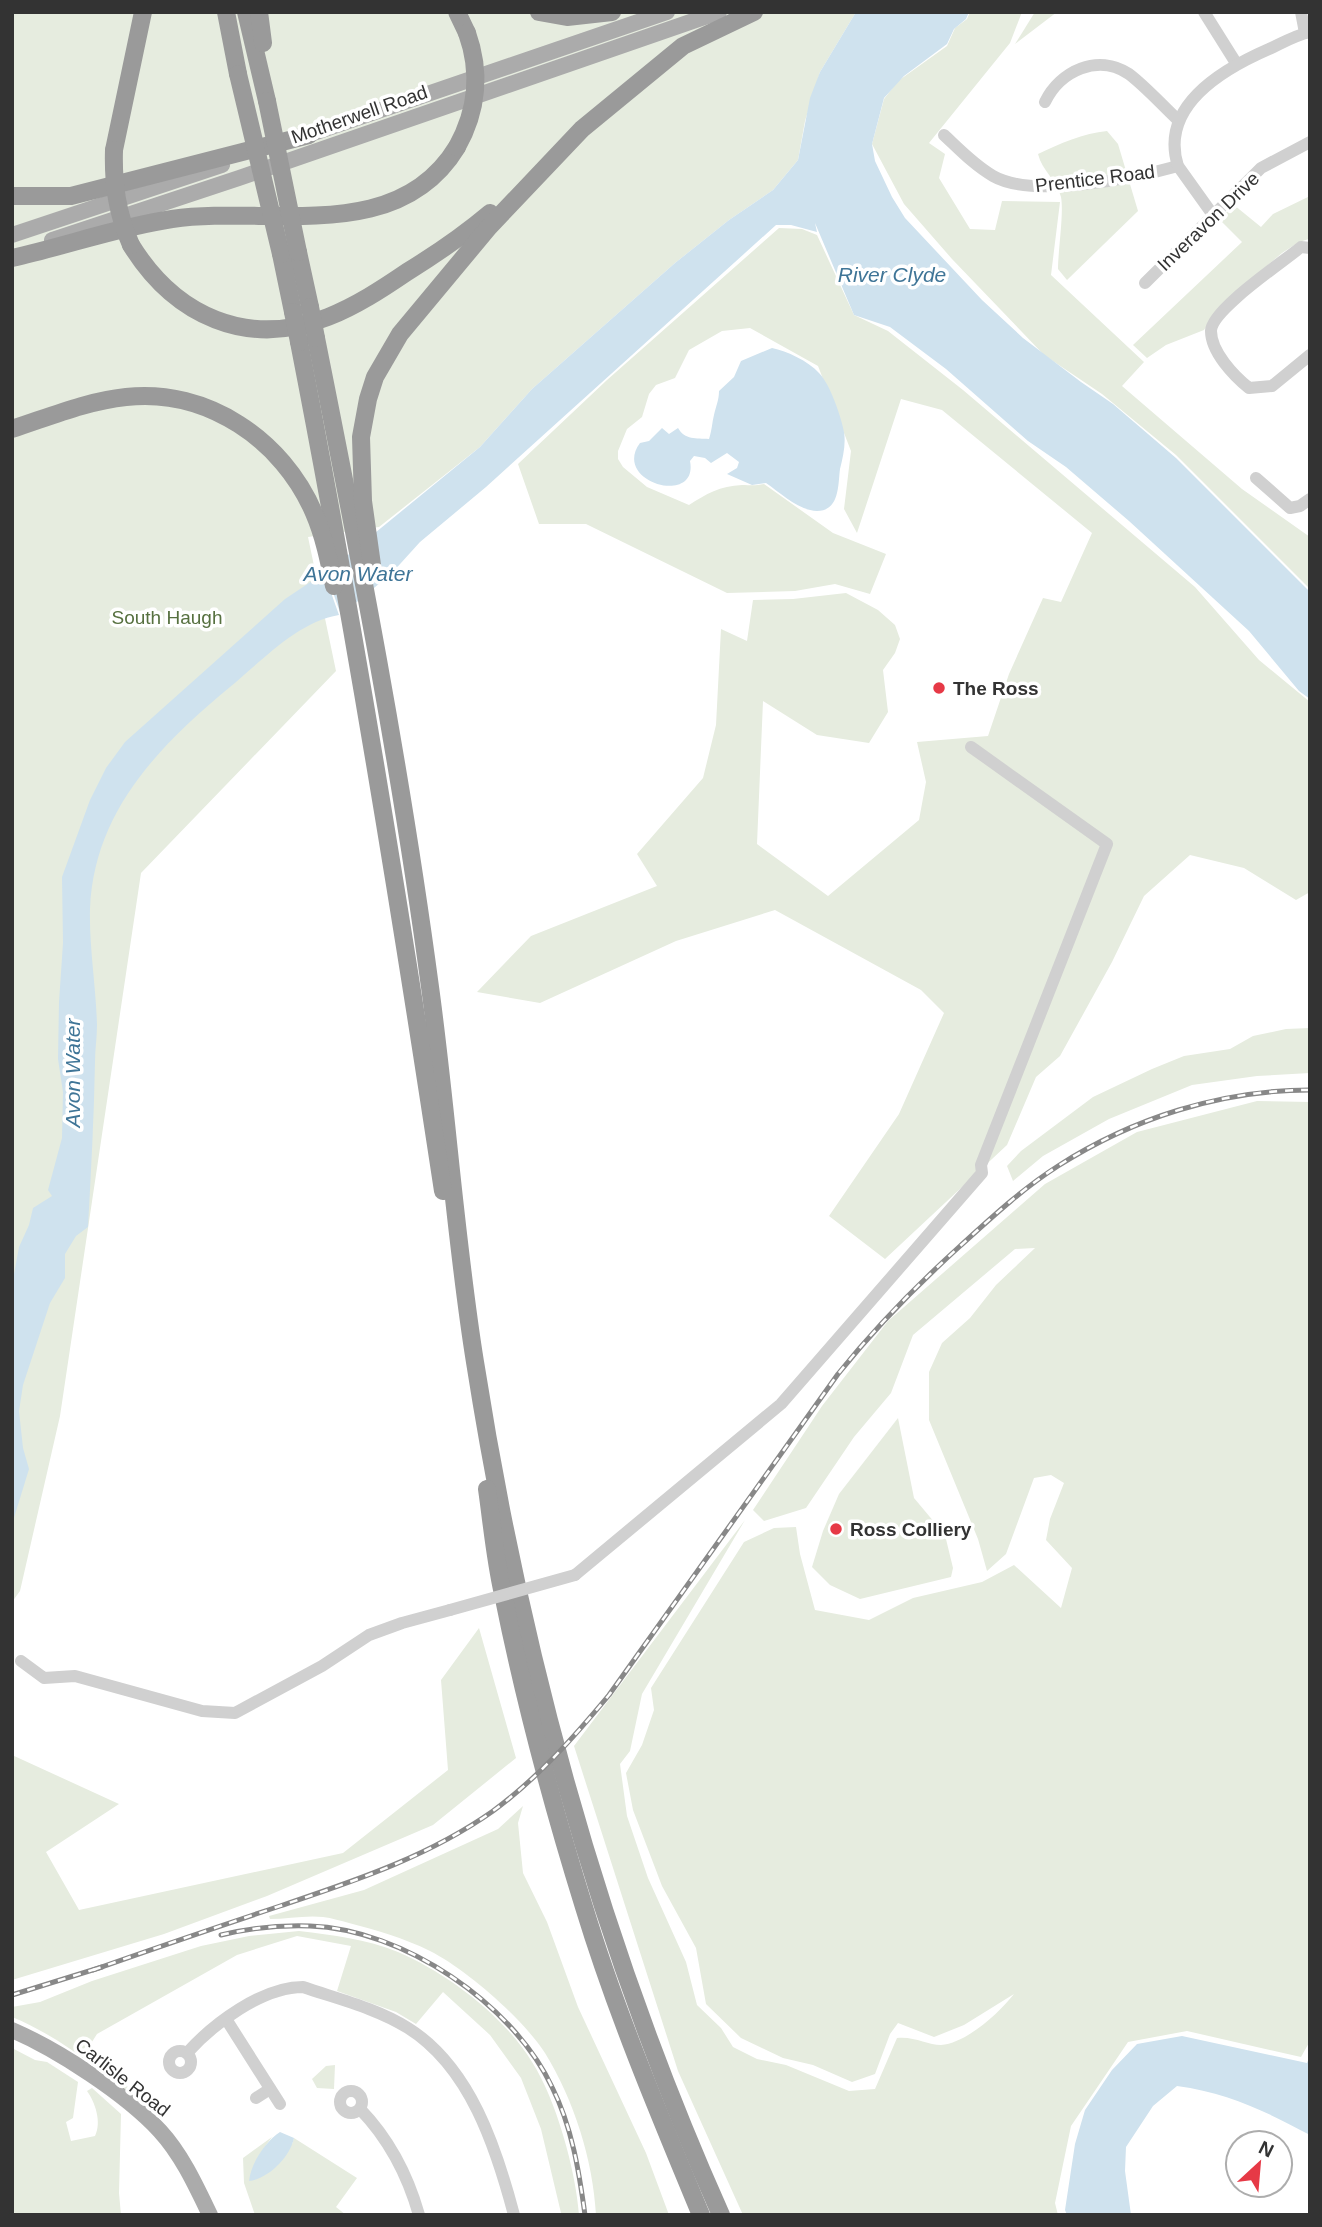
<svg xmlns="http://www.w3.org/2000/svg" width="1322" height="2227" font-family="Helvetica,sans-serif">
  <rect width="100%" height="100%" fill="#fff"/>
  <g fill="#e6ecdf">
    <path d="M12 12H856L820 72 805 121 798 160 773 190 729 220 675 263 532 389 480 447 379 527 308 537 336 671 141 873 60 1416 20 1591 12 1602Z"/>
    <path d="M970 12H1022L1010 43 929 143 945 154 939 178 970 229 995 230 1002 201 1060 202 1051 275 1144 362 1122 386 1242 489 1310 537V589L1176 455 1102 394 1044 355 952 259 904 204 872 144 884 99 898 81 947 46 955 28 967 19Z"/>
    <path d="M1035 12H1057L1015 44Z"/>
    <path d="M1107 131 1118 144 1138 211 1067 280 1058 269C1058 251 1064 213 1061 197 1057 180 1042 171 1038 154 1059 144 1084 133 1107 131Z"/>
    <path d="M1310 196 1309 239 1299 242 1282 253 1223 303 1204 330 1166 345 1147 358 1133 345 1242 242 1219 219 1234 205 1261 227 1273 214Z"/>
    <path d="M779 228 802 229 817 235 854 315 888 331 963 390 1195 587 1259 660 1310 702V892L1296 900 1244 868 1190 855 1144 896 1112 962 1060 1056 1036 1077 1007 1145 885 1259 829 1216 899 1114 944 1013 921 990 775 910 676 941 540 1003 477 992 531 936 657 886 637 854 703 778 716 725 721 629 747 641 753 600 793 599 846 593 878 610 895 625 900 639 895 653 883 670 888 712 869 743 817 735 763 701 757 844 828 896 919 820 926 782 917 742 988 736 1009 674 1043 598 1061 602 1092 533 942 410 901 399 857 533 844 509 851 451 818 366 750 328 722 331 689 350 675 378 656 385 649 394 642 417 627 429 618 451V459L623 467 647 487 689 505C706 494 720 486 742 485 750 485 755 486 764 484L833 533 886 554 870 594 835 584 795 591 727 593 586 524H539L518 464 607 380Z"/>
    <path d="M1310 1028V1073L1257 1076 1192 1085 1109 1119 1043 1156 1013 1181 1007 1166 1021 1151 1093 1097 1152 1069 1184 1056 1230 1049 1253 1036 1286 1029Z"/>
    <path d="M1257 1101 1310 1102V2041L1301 2057 1187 2031 1128 2042 1071 2126 1055 2203 1058 2215H743L678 2071 574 1746 745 1520 642 1694 630 1751 620 1764 627 1816 648 1878 686 1962 697 2005 721 2028 733 2047 757 2059 786 2065 849 2091 875 2089 897 2038C914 2036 928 2045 941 2045 967 2043 1000 2012 1014 1994L964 2025 934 2037 898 2023 890 2034 875 2074 852 2082 813 2065 783 2058 741 2038 706 2004 696 1948 662 1886 633 1810 626 1773 642 1745 654 1710 651 1688 744 1542 774 1528 796 1527 800 1554 815 1610 869 1620 913 1598 982 1582 1014 1565 1061 1608 1072 1568 1046 1540 1050 1519 1064 1483 1051 1475 1034 1478 1006 1554 987 1571 978 1539 929 1420V1372L942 1343 970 1318 996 1285 1035 1248 1015 1249 913 1335 891 1393 854 1437 806 1508 764 1521 753 1510 822 1406 888 1321 1045 1184 1137 1132Z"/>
    <path d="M898 1418 914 1498 945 1535 953 1568 951 1577 860 1599 830 1585 812 1567 823 1531 839 1494Z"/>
    <path d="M479 1628 516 1758 433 1825 267 1896 164 1934 12 1980V1755L119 1804 46 1852 79 1910 343 1853 448 1770 441 1680Z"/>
    <path d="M523 1806 518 1823 523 1873 547 1922 578 2007 646 2153 669 2215H596C593 2160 574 2100 545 2053 523 2019 466 1969 430 1951 404 1938 376 1930 349 1923 341 1921 332 1918 323 1917 306 1915 287 1919 270 1919L269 1916 364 1890 498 1829Z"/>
    <path d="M299 1931C333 1935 366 1939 398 1952 447 1973 504 2016 532 2062 556 2099 576 2171 579 2215H554L561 2213 541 2129 521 2078 490 2035 443 1992 416 2024 396 2012 337 1991 351 1946 297 1936 237 1955 97 2034 90 2045 146 2107C103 2073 63 2038 12 2017V2007L40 2002 92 1981 201 1946 249 1936Z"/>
    <path d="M12 2048 35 2060 47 2062 78 2082 73 2118 66 2122 71 2141 95 2136C102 2122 95 2102 87 2091L92 2088 121 2114 119 2193 121 2215H12Z"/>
    <path d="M335 2065 334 2089 317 2088 312 2079 326 2066Z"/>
    <path d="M272 2137 264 2148 292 2144 294 2138 357 2178 336 2207 346 2215H255L244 2183 243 2158Z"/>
  </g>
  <g fill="#cfe2ee">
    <path d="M856 12H969L966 19 954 29 947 44 904 76 884 98 872 144 875 161 892 197 905 218 982 300 1023 338 1081 382 1113 404 1176 458 1310 592V699L1299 691 1249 631 1129 521 1066 467 1028 441 946 369 890 327 854 315 815 223 817 232 791 225H776L486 487 420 542 391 574 341 615 326 573 480 447 532 389 675 263 729 220 773 190 798 160 810 98 820 72Z"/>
    <path d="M772 348C787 351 808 361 819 373 830 384 841 416 844 432 846 444 843 457 840 469 838 484 840 511 817 511 797 510 781 493 766 483L752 485 727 474 737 468 739 462 727 453 711 463 705 458 694 456 690 461C699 507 611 482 640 443L649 441 662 428 669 434 678 428C685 440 696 438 709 439 712 430 712 423 714 415 716 406 719 400 719 391L734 377 741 361Z"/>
    <path d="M324 573 339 615C297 622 262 661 230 687 159 746 94 811 90 909 89 947 96 986 97 1025 97 1037 95 1050 95 1062 94 1117 91 1172 88 1227L76 1236 65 1254V1278L50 1303 23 1385 19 1411 23 1448 29 1469 13 1521 12 1533V1285L19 1247 29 1225 33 1208 52 1196 48 1190 62 1138 63 1092 58 1059 59 1002 63 943 62 877 90 800 106 768 125 742 285 599Z"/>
    <path d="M1182 2036 1307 2063 1310 2056V2135C1265 2111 1228 2093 1177 2086L1153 2106 1126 2147 1125 2171 1131 2215H1067L1065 2210 1075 2144 1085 2110 1112 2070 1137 2044Z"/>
    <path d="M280 2132 294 2138C290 2157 268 2179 249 2181 251 2163 265 2142 280 2132Z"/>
  </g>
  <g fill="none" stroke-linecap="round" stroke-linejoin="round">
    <g stroke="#d0d0d0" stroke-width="12">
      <path d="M1204 12 1236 63"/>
      <path d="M1301 12 1305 33"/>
      <path d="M1045 102C1060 71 1098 53 1129 74 1146 87 1162 105 1178 120"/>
      <path d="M944 135C959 149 974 165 993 176 1033 199 1135 178 1178 166"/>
      <path d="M1213 215 1178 166C1159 106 1223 69 1269 49 1282 43 1296 35 1310 32"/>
      <path d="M1310 248 1301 247C1283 262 1211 310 1211 331 1211 352 1234 376 1249 388L1272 386 1310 355"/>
      <path d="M1145 283 1261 168 1310 142"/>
      <path d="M1256 478 1290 508 1300 506 1310 499"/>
      <path d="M575 1575 781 1404 982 1173 981 1165 1107 844 971 747"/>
      <path d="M21 1661 44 1678 75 1676 202 1711 235 1713 322 1666 369 1635 402 1623 450 1610"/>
      <path d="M226 2019 280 2104"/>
      <circle cx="180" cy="2062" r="11"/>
      <path d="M187 2053C213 2024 262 1987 303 1987 338 1999 376 2008 408 2028 470 2067 496 2147 514 2215"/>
      <circle cx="351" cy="2102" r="11"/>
      <path d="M256 2098 270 2089"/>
      <path d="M360 2109C388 2138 408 2176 419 2215"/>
    </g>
    <g stroke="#ababab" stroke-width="16">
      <path d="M296 139 667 12"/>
      <path d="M12 235 222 165"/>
      <path d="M52 240 239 178 719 12"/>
      <path d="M12 2030C58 2050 126 2094 160 2131 182 2155 196 2186 210 2215"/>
    </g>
    <g stroke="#9a9a9a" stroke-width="18">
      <path d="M226 12 238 74"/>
      <path d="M246 12 267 101"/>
      <path d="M259 12 263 43"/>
      <path d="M457 12 467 33"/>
      <path d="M539 12 567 17 612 12"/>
      <path d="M114 150 143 12"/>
      <path d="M12 196H71L309 135"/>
      <path d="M131 245C175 316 247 349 328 317 356 306 382 289 407 272 436 254 464 235 490 213"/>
      <path d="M298 252 310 307"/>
      <path d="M281 254 293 312"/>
      <path d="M12 258C66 246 118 227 172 219 268 205 397 246 457 147"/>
      <path d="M316 338C359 553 401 769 430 987 447 1111 455 1238 475 1362 521 1655 600 1944 721 2215"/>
      <path d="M299 342C354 624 400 907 443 1191"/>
      <path d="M12 429C49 417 87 401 126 397 207 388 283 440 314 513 324 536 329 561 334 586"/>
      <path d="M373 572 363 501 361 437 368 399 375 377 400 334 489 227 582 129 683 46 754 12"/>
      <path d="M487 1489C492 1524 495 1559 503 1594 524 1699 552 1804 584 1907 616 2012 659 2114 701 2215"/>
    </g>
    <g stroke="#888" stroke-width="5">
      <g id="rail">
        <path d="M221 1935C250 1928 281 1925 310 1926 403 1929 513 2004 552 2087 572 2127 579 2171 585 2215"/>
        <path d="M93 1970C155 1948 217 1927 280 1906 354 1881 428 1857 493 1811 538 1778 574 1737 609 1695L838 1374C875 1328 915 1287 959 1247 991 1218 1022 1189 1058 1166 1133 1118 1221 1090 1310 1090"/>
        <path d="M12 1995 102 1967"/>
      </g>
    </g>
    <use href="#rail" stroke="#fff" stroke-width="2.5" stroke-dasharray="8" stroke-linecap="butt"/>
    <path stroke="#d0d0d0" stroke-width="12" d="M450 1610 575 1575"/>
    <g stroke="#9a9a9a" stroke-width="18">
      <path d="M238 74 281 254"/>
      <path d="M267 101 298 252"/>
      <path d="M457 147C477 111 481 72 467 33"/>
      <path d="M114 150C113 184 117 213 131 245"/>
      <path d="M310 307 316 338"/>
      <path d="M293 312 299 342"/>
    </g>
  </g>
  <g fill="#e63946" stroke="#fff" stroke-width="2.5">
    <circle cx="939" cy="688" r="7"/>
    <circle cx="836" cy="1529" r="7"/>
  </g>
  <g text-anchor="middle" stroke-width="7" stroke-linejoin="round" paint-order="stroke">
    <g font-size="19" fill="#333" stroke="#fff">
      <text transform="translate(359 114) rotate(-19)" y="7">Motherwell Road</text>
      <text transform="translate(1095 178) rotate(-7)" y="7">Prentice Road</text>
      <text transform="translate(1208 221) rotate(-44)" y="7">Inveravon Drive</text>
      <text transform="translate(123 2077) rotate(38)" y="7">Carlisle Road</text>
    </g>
    <g font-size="19" fill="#56703f" stroke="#fff">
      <text x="167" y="624">South Haugh</text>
    </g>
    <g font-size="19" font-weight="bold" fill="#333" stroke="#fff" text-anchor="start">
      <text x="953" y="695">The Ross</text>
      <text x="850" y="1536">Ross Colliery</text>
    </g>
    <g font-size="21" font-style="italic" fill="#3f7597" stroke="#fff">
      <text x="892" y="282">River Clyde</text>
      <text x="358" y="581">Avon Water</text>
      <text transform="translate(73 1073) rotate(-90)" y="7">Avon Water</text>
    </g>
  </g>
  <rect width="1322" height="2227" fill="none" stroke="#333333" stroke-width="28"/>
  <g transform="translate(1259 2164) rotate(26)"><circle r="33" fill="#ffffff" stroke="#adadad" stroke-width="2"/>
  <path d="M0-5L12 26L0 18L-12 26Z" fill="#e63946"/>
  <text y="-10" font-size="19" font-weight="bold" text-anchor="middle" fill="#333333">N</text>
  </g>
</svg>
